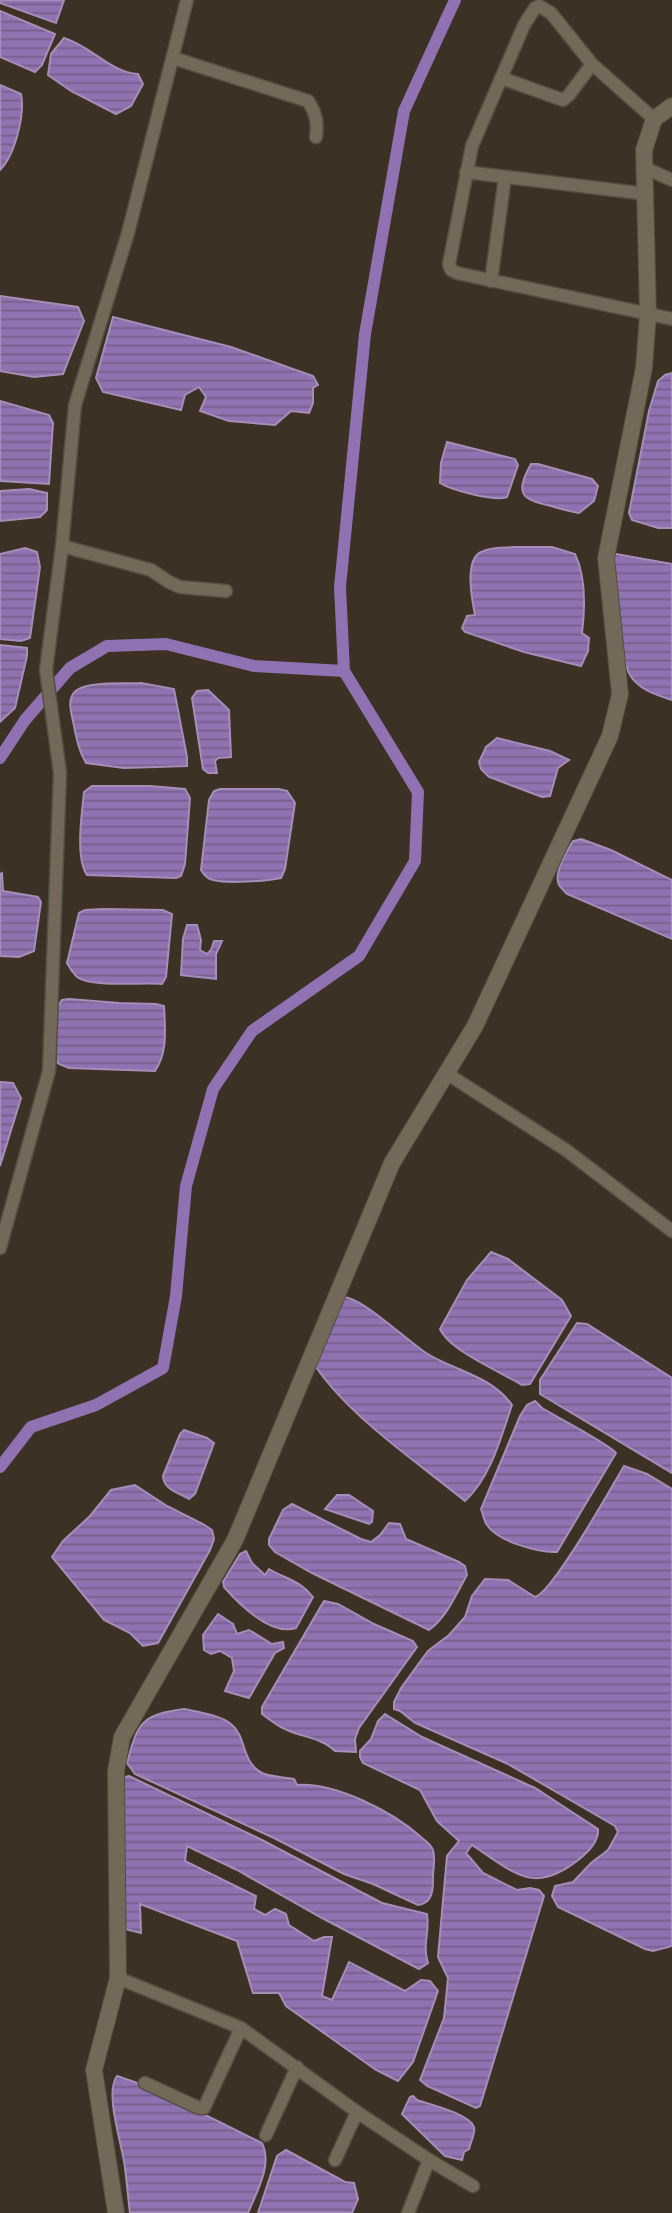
<svg xmlns="http://www.w3.org/2000/svg" width="672" height="2213" font-family="Lato,sans-serif">
  <defs>
    <pattern id="water-rules" width="6" height="5" patternUnits="userSpaceOnUse" patternTransform="scale(1.75)"><rect width="6" height="5" fill="#8f72b1"/><path d="M0 2.5h6" fill="none" stroke="#736088"/></pattern>
  </defs>
  <rect width="100%" height="100%" fill="#3c3124"/>
  <g fill="url(#water-rules)" stroke="#a58eb8" stroke-width="2">
    <path d="M0 0H64L56 23 0 3Z"/>
    <path d="M0 11 55 34 42 65 35 72 0 57Z"/>
    <path d="M64 38C91 46 110 72 138 74L143 84 131 106 116 114 71 91 48 75 51 54Z"/>
    <path d="M0 85 21 94C25 115 15 155 0 170Z"/>
    <path d="M0 296 78 307 84 321 63 374 34 377 0 371Z"/>
    <path d="M113 317 231 347 313 376 318 385 313 388V403L309 413 291 411 275 425 229 421 200 411 206 397 199 387 185 395 181 410 103 392 96 378Z"/>
    <path d="M672 373V528H658L632 520 629 513 649 411 658 381 665 375Z"/>
    <path d="M0 401 49 415 53 423 49 484 0 481Z"/>
    <path d="M447 442 515 459 518 465 507 497C496 502 451 490 440 483L441 463Z"/>
    <path d="M531 464H538L592 479 598 486 594 501 579 513C569 511 560 509 551 506 522 499 514 495 531 464Z"/>
    <path d="M29 489 47 493V510L40 517 0 521V491Z"/>
    <path d="M513 547H552L575 554C586 577 585 609 582 633L589 638 588 651 581 666 524 652 465 632 462 628 467 616 475 615C472 600 464 560 481 552 490 547 503 548 513 547Z"/>
    <path d="M25 548 37 552 40 567 30 638 21 641 0 639V554Z"/>
    <path d="M616 554 672 564V700C657 695 639 690 630 675 617 653 616 585 614 557Z"/>
    <path d="M0 645 27 648V656L15 708 0 722Z"/>
    <path d="M141 683 174 689 187 757V766L124 768 86 763C78 750 76 735 73 721 71 712 68 702 73 694 81 680 126 684 141 683Z"/>
    <path d="M208 690 229 710 231 757 218 758 215 761 217 773H208L203 769 192 698 197 691Z"/>
    <path d="M497 738 550 751 569 760 558 768 550 796 542 797 489 777 481 769 479 762 486 747Z"/>
    <path d="M92 786H150L185 789 190 798 185 864 181 876 176 878 87 875C75 857 82 813 84 792Z"/>
    <path d="M220 789H279L287 791 295 803 285 869 281 878C266 881 228 884 213 880 207 879 204 875 201 870L209 800 214 791Z"/>
    <path d="M581 839 611 850 672 880V939L567 894C564 891 561 888 559 885 553 873 567 851 573 841Z"/>
    <path d="M2 873 3 891 38 897 41 902 34 951 19 957 0 956V874Z"/>
    <path d="M104 909 163 910 172 914 166 977 162 984C142 982 92 988 77 977 73 973 69 967 67 963L79 913 85 910Z"/>
    <path d="M187 925H197L201 940 200 950 207 954 211 950 214 941H222L216 954V979L181 975 183 939Z"/>
    <path d="M69 999 119 1003 156 1004 164 1006C165 1029 168 1052 155 1071L69 1068 59 1064 53 1058 57 1008 62 1000Z"/>
    <path d="M0 1082 13 1083 21 1098 0 1166Z"/>
    <path d="M491 1252 508 1259 562 1300 571 1316 530 1384 522 1385C501 1372 450 1351 440 1329L467 1280Z"/>
    <path d="M342 1297C361 1296 406 1340 426 1353 455 1371 492 1376 512 1405 501 1437 491 1477 465 1501 417 1462 351 1418 316 1367Z"/>
    <path d="M577 1323 587 1324 672 1378V1473L540 1394V1380Z"/>
    <path d="M535 1401 542 1408C555 1416 611 1445 616 1453L557 1552C539 1553 497 1541 487 1525 484 1521 483 1514 481 1509L520 1416 527 1405Z"/>
    <path d="M184 1430 207 1438 214 1443 195 1494 189 1499C178 1492 164 1490 163 1476L180 1434Z"/>
    <path d="M624 1466 647 1474 672 1489V1946L653 1951 645 1949 558 1907 552 1896 555 1886 573 1882 591 1863 608 1850 618 1832 615 1826 508 1764 415 1723 400 1711 394 1709V1702L401 1688 428 1651 449 1635 465 1617 472 1596 485 1579 508 1580 535 1597C553 1592 611 1488 624 1466Z"/>
    <path d="M135 1485 167 1506 203 1524 212 1530 214 1539 210 1550 158 1643 143 1646 130 1633 104 1620 52 1557 63 1541 90 1516 111 1490Z"/>
    <path d="M337 1495H349L373 1511 372 1522 369 1524 325 1509Z"/>
    <path d="M292 1504 361 1539 371 1542 380 1535 389 1523 400 1524 406 1539 459 1562 465 1566 467 1575C456 1594 447 1617 429 1630L312 1573 275 1552 269 1545V1539L283 1510Z"/>
    <path d="M246 1551 252 1563 265 1575 269 1569C286 1579 301 1581 313 1597L296 1628C270 1636 240 1605 224 1587L223 1582 240 1554Z"/>
    <path d="M324 1601 338 1604 374 1624 413 1641 417 1647 359 1728 355 1739 356 1752 335 1751C322 1738 302 1737 287 1730 278 1727 269 1719 262 1714V1707Z"/>
    <path d="M218 1614 233 1624 237 1634 249 1630 272 1644 283 1642 284 1648 275 1653 249 1698 225 1691 234 1671 232 1658 220 1651 211 1654 204 1650 203 1635Z"/>
    <path d="M184 1709C198 1712 220 1715 231 1724 247 1737 241 1762 262 1773 270 1777 284 1777 294 1779L297 1785C335 1782 393 1812 421 1837 424 1840 430 1844 432 1848 437 1857 432 1871 433 1881 433 1893 431 1903 418 1905L373 1884 344 1874 274 1838 135 1774 127 1763C138 1722 141 1715 184 1709Z"/>
    <path d="M385 1714 422 1737 535 1788 598 1829C599 1840 591 1849 583 1856 535 1897 516 1874 472 1845L466 1853 483 1873 517 1890 530 1888 539 1890 544 1896 480 2106 476 2108 427 2086 420 2080 444 2018 448 1978 438 1957 447 1856 459 1841 437 1821 420 1790 363 1763 360 1757V1751L371 1739 378 1721Z"/>
    <path d="M129 1776 260 1839 382 1903 427 1914C430 1933 422 1944 428 1963L419 1969 322 1918 237 1870 187 1846 185 1861 256 1896 254 1909 265 1915 275 1909 286 1914 289 1925 314 1941 324 1937H332L322 1996 332 2000 349 1962 405 1991 421 1980 430 1981 438 1991 413 2062 398 2081 376 2070 286 2006 279 1993H253L237 1941 140 1904 141 1933 125 1929 124 1777Z"/>
    <path d="M117 2076 149 2087 262 2143C273 2165 256 2193 248 2213H130C128 2198 127 2183 125 2168 123 2147 104 2093 117 2076Z"/>
    <path d="M413 2096 417 2100C429 2104 470 2114 474 2127 476 2132 470 2144 469 2149L464 2152 462 2160 445 2156 402 2114 410 2097Z"/>
    <path d="M286 2150 345 2182 354 2183 358 2199 352 2213H258L277 2156Z"/>
  </g>
  <g fill="none" stroke-linecap="round" stroke-linejoin="round">
    <g stroke="#8f72b1" stroke-width="12">
      <path d="M0 758 25 720 70 668 107 646 166 644 254 666 344 671"/>
      <path d="M0 1467 31 1427 96 1405 163 1368 176 1296 186 1186 213 1089 252 1031 359 956 415 861 418 792 344 671 340 587 365 334 404 111 455 0"/>
    </g>
    <g stroke="#554d41" stroke-width="15">
      <g id="minor">
        <path d="M173 58 308 101C316 113 318 123 316 137"/>
        <path d="M501 78 563 100 569 95 592 64"/>
        <path d="M654 119 592 64 551 13 539 6 535 8 524 25 472 146 449 264 451 270 457 273 672 319"/>
        <path d="M645 168 672 180"/>
        <path d="M466 172 647 194"/>
        <path d="M491 281 505 177"/>
        <path d="M62 546 151 570 169 582 180 587 226 591"/>
        <path d="M446 1073 566 1150 672 1231"/>
        <path d="M0 1248 49 1071 60 773 46 670 62 546 75 405 128 233 187 0"/>
        <path d="M118 1978 241 2028 357 2112 429 2160 473 2186"/>
        <path d="M145 2083 199 2108H204L241 2028"/>
        <path d="M266 2135 297 2067"/>
        <path d="M335 2160 357 2112"/>
        <path d="M408 2213 429 2160"/>
      </g>
    </g>
    <g stroke="#554d41" stroke-width="18">
      <path id="tertiary" d="M116 2213 94 2070 118 1978 116 1771 122 1737 235 1540 392 1163 475 1026 610 736 620 694 606 558 644 368 648 314 644 150 654 119 672 106"/>
    </g>
    <use href="#minor" stroke="#746859" stroke-width="12"/>
    <use href="#tertiary" stroke="#746859" stroke-width="16"/>
  </g>
</svg>
